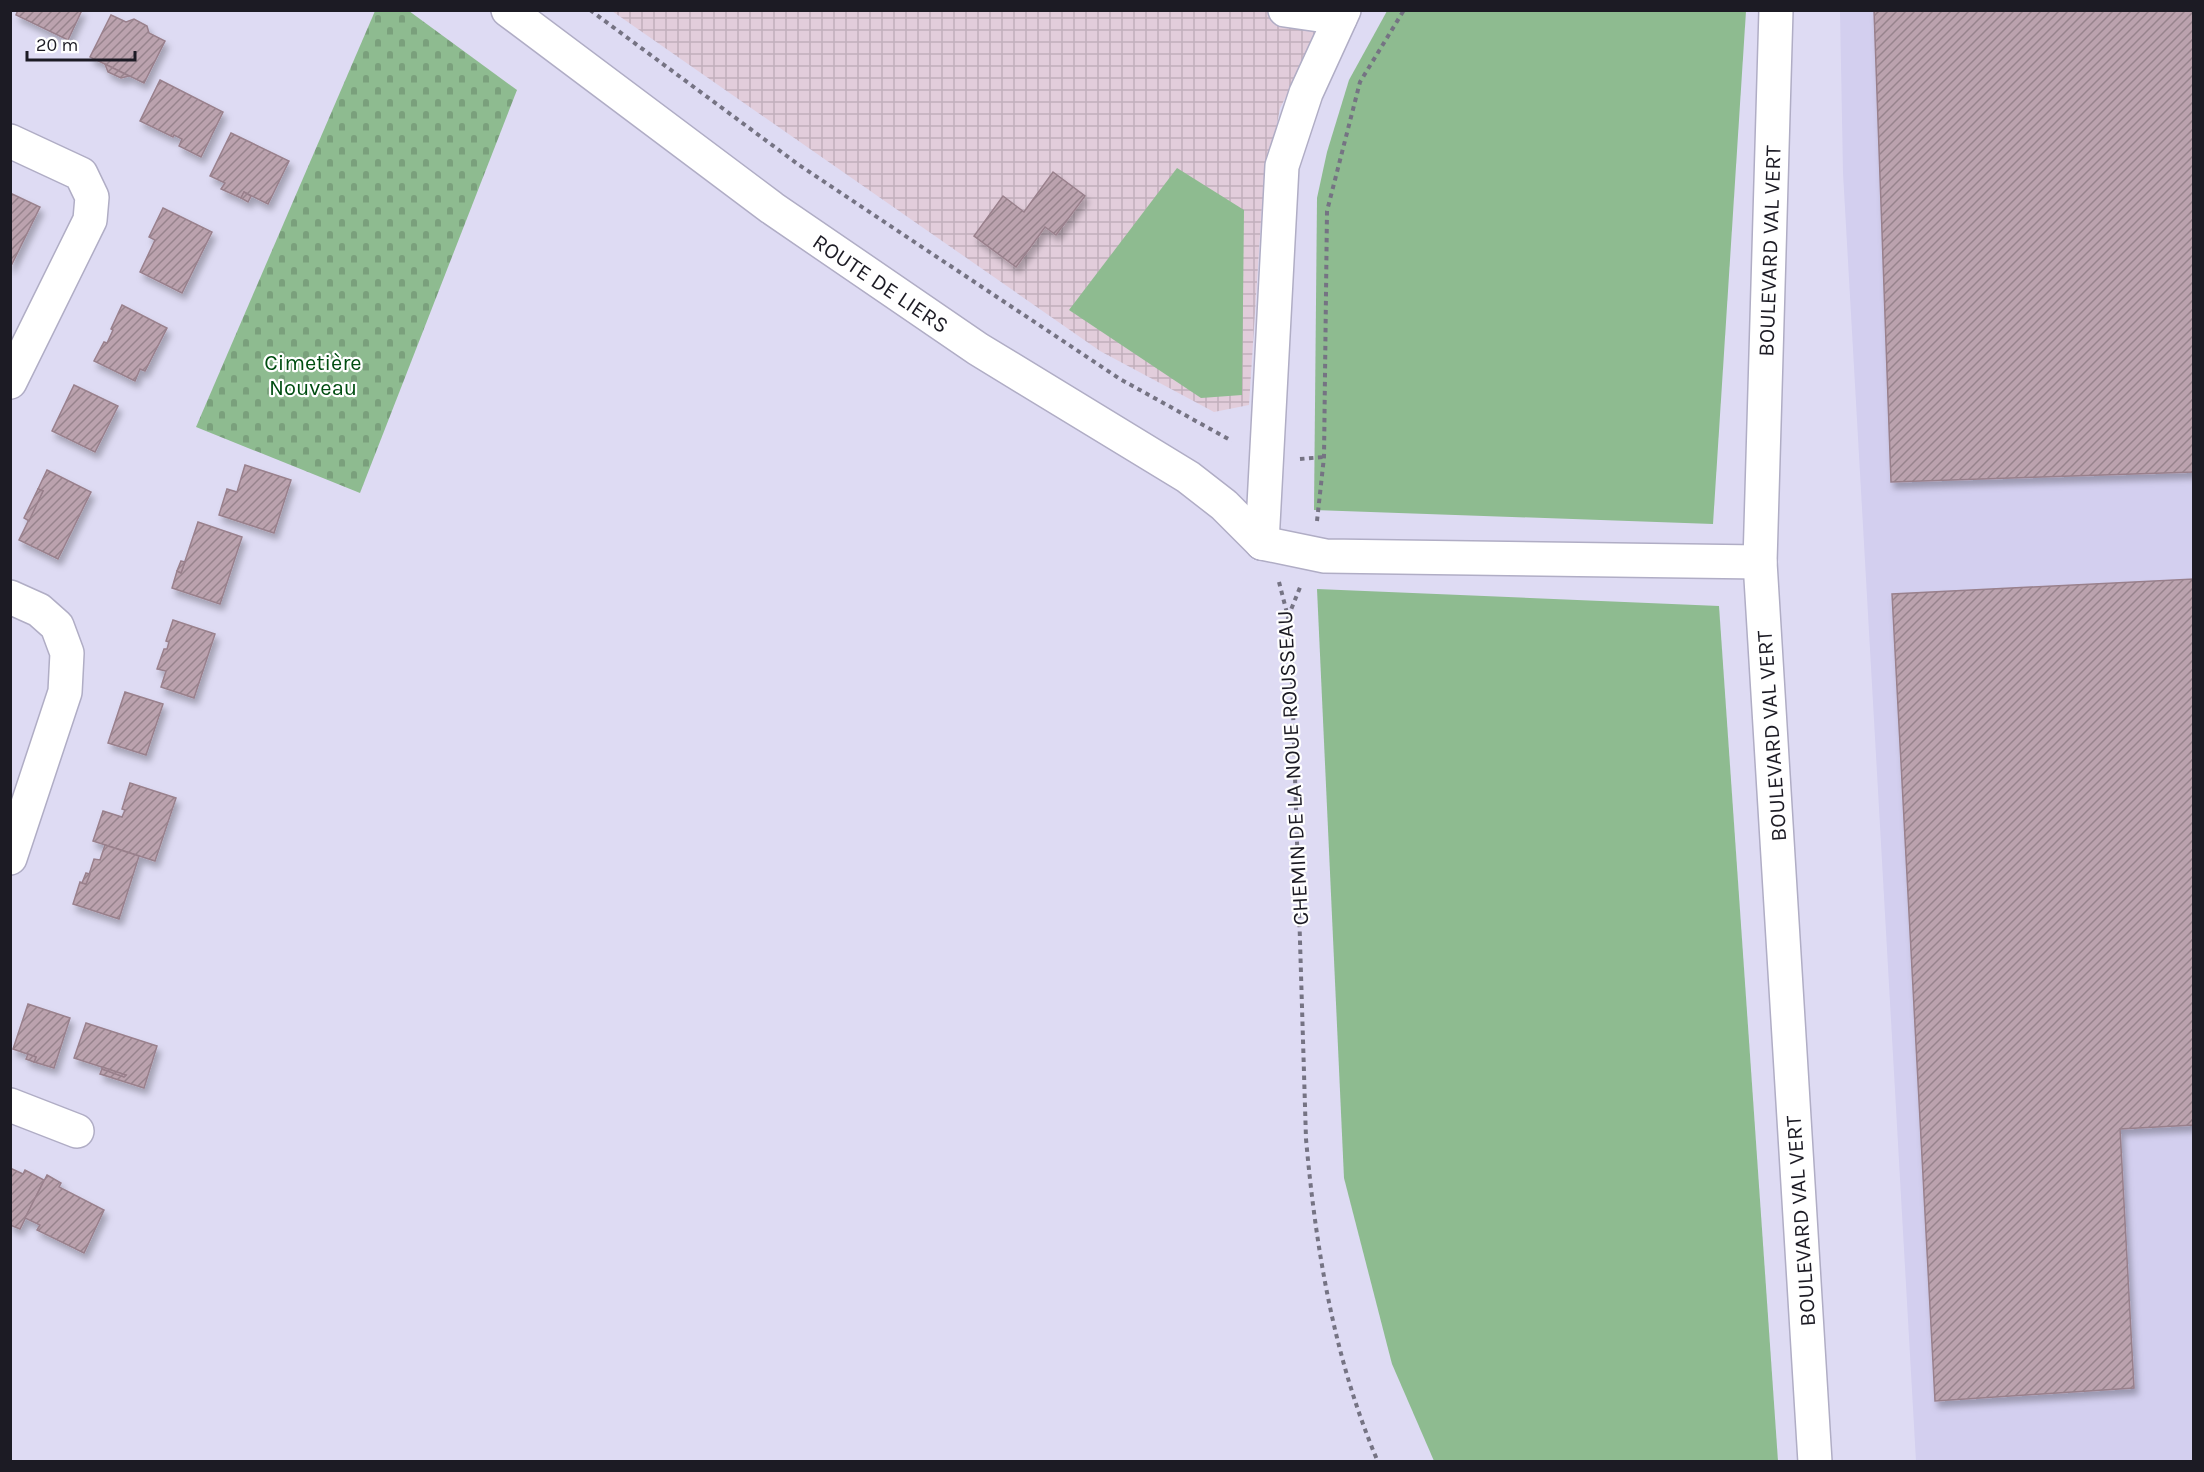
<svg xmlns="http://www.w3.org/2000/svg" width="2204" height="1472" font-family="Karla,sans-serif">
  <defs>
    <pattern id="industrial-grid" width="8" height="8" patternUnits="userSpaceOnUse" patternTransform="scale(1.5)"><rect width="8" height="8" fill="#e2cddb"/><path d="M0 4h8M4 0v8" fill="none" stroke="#c1afbc"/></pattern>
    <pattern id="cemetery-stones" width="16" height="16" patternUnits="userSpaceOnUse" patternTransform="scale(1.5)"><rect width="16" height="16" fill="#8ebb90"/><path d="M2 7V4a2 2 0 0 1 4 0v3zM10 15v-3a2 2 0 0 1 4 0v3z" fill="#7aa07c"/></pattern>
    <pattern id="building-hatch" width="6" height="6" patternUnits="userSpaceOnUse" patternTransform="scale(1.5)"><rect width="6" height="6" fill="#bba2ae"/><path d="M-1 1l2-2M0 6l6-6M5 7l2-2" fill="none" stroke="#97838d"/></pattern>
    <filter id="shadow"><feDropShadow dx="3.5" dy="6" stdDeviation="3" flood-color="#0004"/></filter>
  </defs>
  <rect width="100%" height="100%" fill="#dedbf3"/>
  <path fill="#d3cfef" d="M1840 11H2193V1461H1916L1843 173Z"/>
  <path fill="url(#industrial-grid)" d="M612 11H1331L1280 108 1262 205 1249 405 1214 412 1100 351Z"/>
  <g fill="#8ebb90">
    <path d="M1387 11H1746L1713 524 1314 510 1317 198 1327 152 1349 80Z"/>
    <path d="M1177 168 1244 210 1242 395 1201 398 1069 310Z"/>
    <path d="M1317 589 1719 606 1778 1461H1434L1392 1364 1344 1178Z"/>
  </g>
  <path fill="url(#cemetery-stones)" d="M375 11H409L517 90 360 493 196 427Z"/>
  <g fill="url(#building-hatch)" stroke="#99808c" stroke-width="1.5" filter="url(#shadow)">
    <path d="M18 10H82L68 40 16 15Z"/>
    <path d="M1874 10H2194V472L1891 482Z"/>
    <path d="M111 15 126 22 134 19 147 26 149 33 165 41 144 83 90 57Z"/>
    <path d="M105 64 129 76 121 78 108 72Z"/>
    <path d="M160 80 223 112 201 157 179 146 182 139 174 135 173 137 140 121Z"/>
    <path d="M231 133 289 161 268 204 244 192 241 198 221 189 225 183 210 176Z"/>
    <path d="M1053 172 1085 196 1056 235 1045 227 1016 267 974 236 1003 196 1024 212Z"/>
    <path d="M244 192 251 196 248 202 241 198Z"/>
    <path d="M10 193 40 207 10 268Z"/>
    <path d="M163 208 212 232 182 293 140 272 155 240 149 237Z"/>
    <path d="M122 305 167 328 145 371 140 369 135 381 94 361 104 342 107 343 113 330 111 329Z"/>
    <path d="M74 385 118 406 95 452 52 431Z"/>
    <path d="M245 465 291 480 274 533 219 515 227 489 237 492Z"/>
    <path d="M47 470 91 492 58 559 19 540 43 491 38 489Z"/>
    <path d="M38 489 43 491 29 521 24 518Z"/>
    <path d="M198 522 242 537 220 604 172 588 177 571 181 573Z"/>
    <path d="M181 561 185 562 181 573 177 571Z"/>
    <path d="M2194 579V1125L2120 1129 2134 1388 1935 1401 1892 594Z"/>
    <path d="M173 620 215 634 194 698 161 687 166 671 157 669 164 649H167L169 642 166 641Z"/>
    <path d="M125 692 163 704 146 755 108 743Z"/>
    <path d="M130 783 176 798 155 861 93 841 103 811 122 817 125 810 122 809Z"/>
    <path d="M105 845 139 856 119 919 73 904 80 882 86 884 94 859 100 860Z"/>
    <path d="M86 873 90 874 86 884 82 883Z"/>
    <path d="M28 1004 70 1018 54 1068 34 1062 36 1057 13 1049Z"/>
    <path d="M86 1023 157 1046 144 1088 100 1074 102 1069 124 1077 126 1075 74 1058Z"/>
    <path d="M28 1054 36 1057 34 1062 26 1059Z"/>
    <path d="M102 1067 126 1075 124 1077 102 1069Z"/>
    <path d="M10 1168 23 1174 25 1170 44 1180 20 1229 10 1225Z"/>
    <path d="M47 1175 61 1183 59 1187 104 1210 84 1253 37 1230 40 1225 25 1218Z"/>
  </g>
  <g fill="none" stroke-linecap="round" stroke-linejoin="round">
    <g stroke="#b0adc5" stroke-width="36">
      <g id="minor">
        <path d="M508 10 772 208 978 349 1188 477 1224 505 1262 543"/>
        <path d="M1285 10 1340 18"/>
        <path d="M1776 10 1760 562 1815 1462"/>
        <path d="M10 141 81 174 92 197 90 220 10 382"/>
        <path d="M1262 543 1282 166 1306 93 1344 10"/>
        <path d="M1262 543 1325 556 1760 562"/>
        <path d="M10 597 39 610 57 626 67 653 65 692 10 858"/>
        <path d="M10 1105 77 1131"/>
      </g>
    </g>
    <g stroke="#757383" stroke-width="4" stroke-dasharray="4.5 4.5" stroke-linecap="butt">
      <path d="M590 10 799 165 1120 379 1232 441"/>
      <path d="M1300 459 1324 457"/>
      <path d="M1317 521 1324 457 1327 211 1360 82 1404 10"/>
      <path d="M1279 582 1288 617 1291 644 1306 1139C1316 1250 1334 1359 1378 1462"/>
      <path d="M1288 617 1301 585"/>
    </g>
    <use href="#minor" stroke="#fff" stroke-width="33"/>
  </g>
  <g text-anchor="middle" stroke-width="4.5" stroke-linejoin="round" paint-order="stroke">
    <g font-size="22" fill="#1c1b24" stroke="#fff">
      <text transform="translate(1769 251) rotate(-88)" y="8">BOULEVARD VAL VERT</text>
      <text transform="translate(881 283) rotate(34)" y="8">ROUTE DE LIERS</text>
      <text transform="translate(1771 736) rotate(-94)" y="8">BOULEVARD VAL VERT</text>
      <text transform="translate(1292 768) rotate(-93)" y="8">CHEMIN DE LA NOUE ROUSSEAU</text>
      <text transform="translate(1800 1221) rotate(-94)" y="8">BOULEVARD VAL VERT</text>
    </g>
    <g font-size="22" fill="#004d11" stroke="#fff">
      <text x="313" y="370">Cimetière<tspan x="313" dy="25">Nouveau</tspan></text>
    </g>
  </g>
  <rect width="2204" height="1472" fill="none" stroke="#1c1b24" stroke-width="24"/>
  <path d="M27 51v9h108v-9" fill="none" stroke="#1c1b24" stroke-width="3"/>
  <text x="36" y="51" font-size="18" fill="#1c1b24" stroke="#ffffff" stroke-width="4.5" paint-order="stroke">20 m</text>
</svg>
